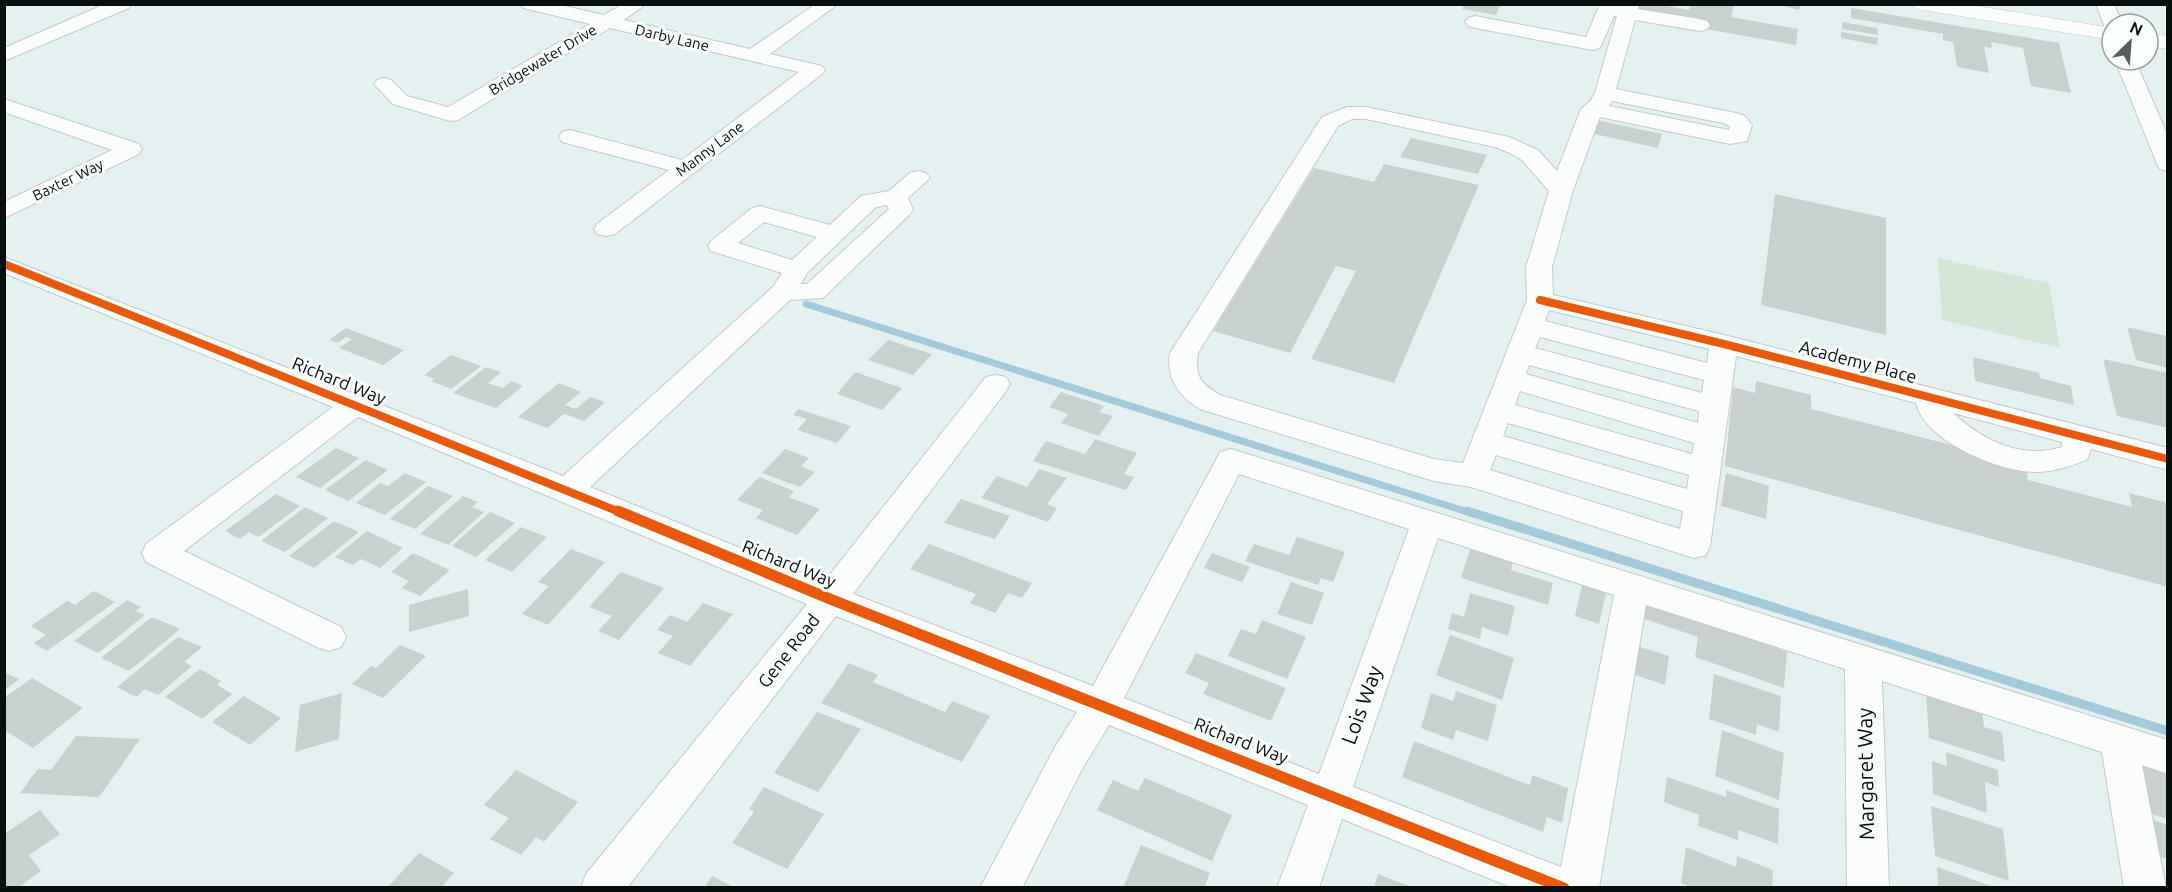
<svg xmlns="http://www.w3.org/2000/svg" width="2172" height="892" font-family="Ubuntu,sans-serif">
  <rect width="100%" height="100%" fill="#e5f1f0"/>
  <path fill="#d2e7d8" d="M1938 258 2049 283 2060 348 1942 320Z"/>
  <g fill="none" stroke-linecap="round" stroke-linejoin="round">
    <path stroke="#a2cada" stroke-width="7" d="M806 304 1471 513"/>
    <path stroke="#a2cada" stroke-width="9" d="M1467 511 2168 731"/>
  </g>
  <g fill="#c8d1cf">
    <path d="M1464 4H1501L1496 15 1462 9Z"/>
    <path d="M1630 4H1656L1689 10 1690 5H1734L1731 17 1798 29 1796 45 1706 29 1628 10Z"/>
    <path d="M1775 4H1800L1799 10Z"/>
    <path d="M1851 8 2059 43 2071 93 2031 86 2023 48 1991 42 1992 48 1984 47 1989 73 1957 67 1953 42 1943 40V34L1851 18Z"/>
    <path d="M1842 22 1877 28 1878 35 1842 29Z"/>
    <path d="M1841 32 1878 38 1877 45 1841 38Z"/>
    <path d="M1596 120 1662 134 1658 148 1590 133Z"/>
    <path d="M1411 138 1487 155 1478 174 1400 157Z"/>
    <path d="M1384 164 1479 185 1394 383 1311 359 1356 271 1336 266 1290 353 1213 331 1314 168 1374 182Z"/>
    <path d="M1775 194 1886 218V335L1761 305Z"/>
    <path d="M2127 327 2166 336 2168 368 2136 360Z"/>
    <path d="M346 328 404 350 383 365 339 348 352 339 346 337 338 343 329 340Z"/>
    <path d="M888 340 932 354 913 375 868 360Z"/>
    <path d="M451 355 481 366 451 389 431 381 434 379 424 375Z"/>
    <path d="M1973 357 2039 373 2040 378 2071 386 2074 405 1975 381Z"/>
    <path d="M2103 359 2168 373V428L2117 416Z"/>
    <path d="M486 367 501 372 488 383 503 388 511 381 523 386 496 408 453 393Z"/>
    <path d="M855 372 902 388 882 410 837 394Z"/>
    <path d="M1756 381 1811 395V409L1987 454 1985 440 2014 448 2016 463 2026 465 2028 480 2132 507 2129 493 2168 503V587L1725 466 1733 387 1755 393Z"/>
    <path d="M559 383 581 392 565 405 576 409 590 397 605 402 584 421 564 414 547 428 518 417Z"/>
    <path d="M1061 392 1104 406 1099 412 1113 416 1099 436 1061 423 1068 414 1049 407Z"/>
    <path d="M798 409 851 426 837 443 797 430 807 419 793 415Z"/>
    <path d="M1095 439 1137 453 1124 474 1134 477 1126 490 1033 461 1046 441 1085 454Z"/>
    <path d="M336 448 359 458 320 488 296 477Z"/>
    <path d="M785 449 809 458 801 466 815 472 800 487 762 473Z"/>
    <path d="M366 460 388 470 348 501 325 490Z"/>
    <path d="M1039 469 1067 478 1047 504 1057 508 1048 522 981 498 997 476 1027 487Z"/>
    <path d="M405 473 426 482 385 515 356 503 380 483 388 486Z"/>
    <path d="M1726 473 1769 486 1766 519 1721 506Z"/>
    <path d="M759 477 794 491 789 497 820 509 797 535 756 518 763 510 737 500Z"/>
    <path d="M428 486 453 496 415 529 390 519Z"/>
    <path d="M276 494 300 506 258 537 249 532 240 539 225 531Z"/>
    <path d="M463 496 478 502 472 507 484 512 448 545 420 534Z"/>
    <path d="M961 499 1010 516 995 539 944 523Z"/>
    <path d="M305 507 328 518 285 552 261 541Z"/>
    <path d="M490 512 515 523 476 557 452 546Z"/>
    <path d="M334 521 359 532 314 568 289 556Z"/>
    <path d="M521 527 547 537 512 572 485 560Z"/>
    <path d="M367 531 403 548 380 568 361 559 353 565 335 557Z"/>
    <path d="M1297 537 1345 552 1333 582 1321 578 1318 585 1245 561 1254 544 1289 555Z"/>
    <path d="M929 544 1032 583 1022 598 1008 593 995 613 970 603 976 594 910 569Z"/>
    <path d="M571 549 605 562 548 625 522 614 549 586 538 582Z"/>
    <path d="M1470 549 1513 562 1511 570 1553 583 1548 605 1461 578Z"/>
    <path d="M413 553 450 570 420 596 402 588 409 581 391 572Z"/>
    <path d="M1212 553 1250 567 1242 582 1204 568Z"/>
    <path d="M621 572 664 588 619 640 598 631 612 616 589 607Z"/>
    <path d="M1291 582 1324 593 1312 625 1277 614Z"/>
    <path d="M1582 585 1606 593 1599 624 1575 616Z"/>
    <path d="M468 589 469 616 409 632V605Z"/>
    <path d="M94 591 115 602 47 651 34 643 46 635 31 626 67 601 75 605Z"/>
    <path d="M1470 593 1515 606 1508 636 1482 627 1480 639 1448 629 1452 613 1464 617Z"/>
    <path d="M1639 598 1744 632 1743 637 1787 652 1784 688 1695 657 1698 637 1636 616Z"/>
    <path d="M127 600 141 607 136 611 145 615 98 653 74 641Z"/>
    <path d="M703 603 733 614 690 666 658 653 673 636 657 630 670 615 687 622Z"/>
    <path d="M152 617 180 629 129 671 101 658Z"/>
    <path d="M1262 620 1306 637 1287 679 1228 656 1241 629 1256 634Z"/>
    <path d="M1450 635 1514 658 1502 700 1436 675Z"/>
    <path d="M178 637 202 647 184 662 192 666 158 695 145 689 136 697 117 687Z"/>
    <path d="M400 645 426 656 383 698 352 684 371 666 376 668Z"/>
    <path d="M1634 645 1669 656 1665 685 1630 673Z"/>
    <path d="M1196 653 1286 688 1271 721 1203 694 1209 683 1185 673Z"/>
    <path d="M849 663 878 675 873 682 945 712 952 701 990 716 962 762 821 703Z"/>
    <path d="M200 669 221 681 217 685 232 694 202 719 165 697Z"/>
    <path d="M4 672 19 679 4 691Z"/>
    <path d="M1714 674 1781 696 1779 732 1757 724 1756 735 1709 719Z"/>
    <path d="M32 678 83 708 33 748 4 730V698Z"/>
    <path d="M1456 691 1497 705 1488 741 1456 730 1453 740 1421 728 1431 693 1453 701Z"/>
    <path d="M1926 692 1982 710 1984 727 2002 732 2005 762 1929 738Z"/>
    <path d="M342 693 339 739 295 752 300 705Z"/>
    <path d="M244 696 281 718 250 745 212 722Z"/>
    <path d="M817 712 861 729 818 792 774 773Z"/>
    <path d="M1722 730 1784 753 1779 800 1715 776Z"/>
    <path d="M76 736 140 739 99 797 20 793 38 769 51 770Z"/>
    <path d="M1414 741 1530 785 1532 775 1568 788 1562 823 1547 817 1543 832 1402 777Z"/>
    <path d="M1946 752 1998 770 1999 787 1985 782 1987 813 1933 794 1932 761 1947 766Z"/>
    <path d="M2138 763 2168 773V819L2145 812Z"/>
    <path d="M516 770 578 802 544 842 536 837 521 855 490 839 509 818 484 805Z"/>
    <path d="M1667 777 1726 797V790L1779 809 1778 844 1738 830V840L1698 826 1699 815 1664 802Z"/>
    <path d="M1145 778 1232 815 1212 861 1097 810 1113 780 1138 791Z"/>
    <path d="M764 787 824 814 787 869 732 843 754 812 749 809Z"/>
    <path d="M1931 806 2003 829 2009 881 1935 856Z"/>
    <path d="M40 810 60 834 29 855 41 871 18 888H4V834Z"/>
    <path d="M2147 818 2168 825V859L2153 855Z"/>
    <path d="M1141 845 1210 873 1204 888H1123Z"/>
    <path d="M1686 847 1736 867 1737 856 1773 870 1772 888H1692L1681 883Z"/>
    <path d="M419 853 454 873 441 888H387Z"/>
    <path d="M1937 867 1994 887V888H1938Z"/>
    <path d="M1378 874 1411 887V888H1374Z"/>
    <path d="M712 876 736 888H704Z"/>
  </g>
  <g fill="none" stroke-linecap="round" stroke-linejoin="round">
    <g stroke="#c1cbca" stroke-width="2">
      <g id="minor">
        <path d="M105 4H131L129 8 4 61V48Z"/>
        <path d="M521 4H556L604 15 623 4H646L624 20 750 49 816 4H838L770 54 822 66 825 70 822 74 615 234 606 236 597 234 594 229 597 224 669 170 562 142 559 137 562 132 570 130 682 160 799 72 610 28 458 120 450 121 393 104 374 84 377 80 384 78 391 80 407 96 448 107 590 24 523 8Z"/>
        <path d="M1600 4H1639L1638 9 1700 19 1707 21 1710 25 1707 29 1700 31 1635 20 1616 89 1736 113 1745 116 1752 125 1747 141 1730 144 1600 117 1573 190 1552 267 1553 295 1724 335 2168 448V470L2091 449 2087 460C2070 466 2054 472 2036 472 2000 472 1925 442 1916 403L1736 356 1710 546 1706 555 1694 558 1471 487 1434 481 1200 409C1178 395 1166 379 1170 353L1322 117 1347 107H1366L1509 137 1538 150 1557 171 1581 109 1591 100 1595 93 1617 16H1614L1600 48 1593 50 1475 28 1468 26 1465 22 1468 18 1475 16 1586 37ZM1612 101 1723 123 1730 126 1729 130 1609 106ZM1352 119H1366L1495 147 1512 154 1522 160 1549 191 1526 267 1527 300 1463 463 1434 459 1220 395C1200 383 1195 377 1198 353L1338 126ZM1549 310 1709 349 1707 363 1545 321ZM1540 337 1704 380 1702 393 1535 348ZM1529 365 1699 411 1698 423 1526 374ZM1520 391 1694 443 1692 454 1515 405ZM1953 413 2062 442V447C2021 460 1982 440 1953 413ZM1508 423 1689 475 1687 489 1503 436ZM1496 455 1683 511 1680 529 1490 470Z"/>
        <path d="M2096 4H2114L2122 24H2112V30L2105 28Z"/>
        <path d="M2115 60H2135L2168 136V171L2160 169 2157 164Z"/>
        <path d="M4 99 139 144 142 149 139 154 4 218V202L112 150 4 112Z"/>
        <path d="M918 171 926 173 930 178 908 198 913 210 909 215 823 298 790 300 590 487 824 582 986 377 996 375 1006 377 1010 384 1006 391 853 594 1093 686 1216 460 1220 452 1231 449 2168 740V774L2142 765 2166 888H2124L2102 752 1882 681 1889 888H1847L1845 669 1646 605 1599 888H1513L1342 819 1319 888H1277L1308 805 1109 725 1081 771 1022 888H980L1055 747 1077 712 836 616 627 888H581L586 874 807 604 358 417 184 551 341 627 346 637 341 647 329 651 317 647 146 562 142 553 146 544 333 407 4 273V257L563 476 773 287 782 273 711 251 708 246 711 241 752 208 760 206 830 225 861 196 889 191 910 173ZM887 205 889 209 807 284H801L807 273 876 207ZM764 222 817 237 792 260 738 243ZM1239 474 1409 529 1319 774 1124 698ZM1438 538 1614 595 1561 867 1353 787Z"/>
      </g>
    </g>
    <g stroke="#c1cbca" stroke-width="1">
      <g id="major">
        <path d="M1912 4H1964L2112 28V40L1922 10 1915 8Z"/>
        <path d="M2148 34 2168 36V49L2148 46Z"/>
      </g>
    </g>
    <use href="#minor" fill="#fbfdfd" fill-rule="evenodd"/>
    <use href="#major" fill="#fbfdfd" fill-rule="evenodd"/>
    <g stroke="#fafffe" stroke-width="12">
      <g id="cycleway-far1">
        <path d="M4 264 622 513"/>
        <path d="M1540 300 1724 344 2168 459"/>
      </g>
    </g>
    <g stroke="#fafffe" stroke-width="15">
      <path id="cycleway" d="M618 511 830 599 1564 888"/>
    </g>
    <use href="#cycleway-far1" stroke="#e8590c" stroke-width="8"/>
    <use href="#cycleway" stroke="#e8590c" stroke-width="11"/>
  </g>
  <g text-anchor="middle" stroke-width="6" stroke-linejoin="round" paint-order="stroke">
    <g font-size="15" fill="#080f0f" stroke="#fafffe">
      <text transform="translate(672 38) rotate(13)" y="5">Darby Lane</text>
      <text transform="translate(543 60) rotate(-31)" y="5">Bridgewater Drive</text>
      <text transform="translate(710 149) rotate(-37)" y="5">Manny Lane</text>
      <text transform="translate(68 180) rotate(-26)" y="5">Baxter Way</text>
    </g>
    <g font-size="18" fill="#080f0f" stroke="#fafffe">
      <text transform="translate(1858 362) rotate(15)" y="6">Academy Place</text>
      <text transform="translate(339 381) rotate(22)" y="6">Richard Way</text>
      <text transform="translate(789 564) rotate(22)" y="6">Richard Way</text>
      <text transform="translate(789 651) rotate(-52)" y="6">Gene Road</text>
      <text transform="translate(1241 741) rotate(21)" y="6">Richard Way</text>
    </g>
    <g font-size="21" fill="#080f0f" stroke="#fafffe">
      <text transform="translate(1362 705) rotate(-70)" y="7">Lois Way</text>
      <text transform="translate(1866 774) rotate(-91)" y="7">Margaret Way</text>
    </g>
  </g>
  <rect width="2172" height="892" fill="none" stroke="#080f0f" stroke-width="12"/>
  <g transform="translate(2130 42) rotate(25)"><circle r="28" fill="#fafffe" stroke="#999f9e" stroke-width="1.5"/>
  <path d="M0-4.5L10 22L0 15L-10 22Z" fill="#555e5e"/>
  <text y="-9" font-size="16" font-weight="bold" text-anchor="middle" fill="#080f0f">N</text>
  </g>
</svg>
